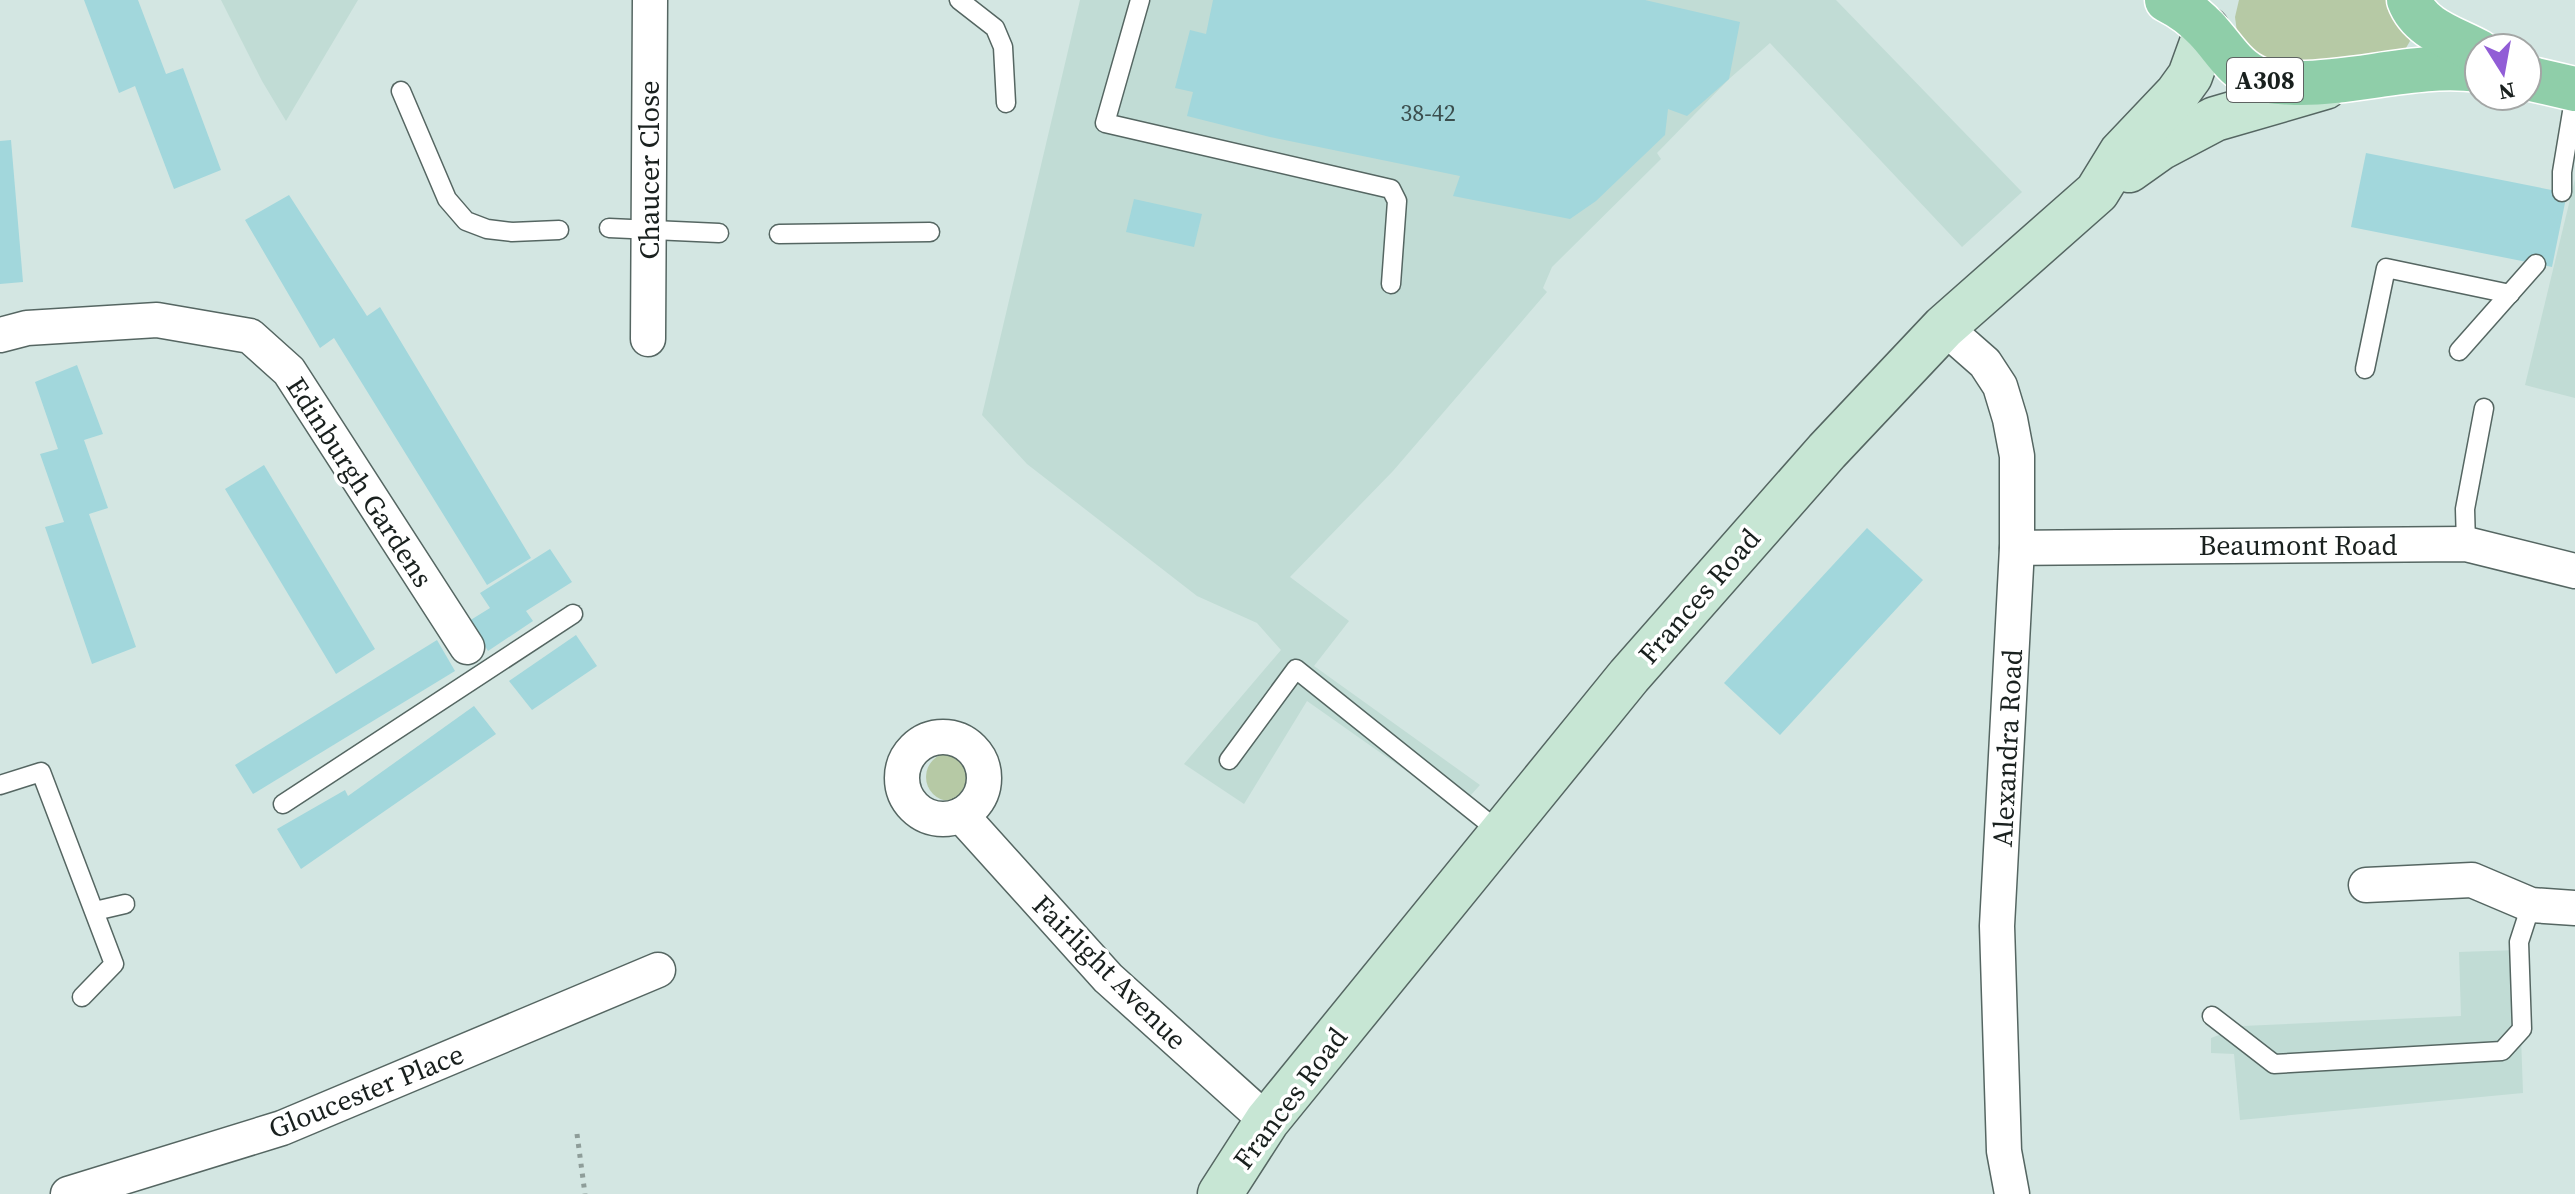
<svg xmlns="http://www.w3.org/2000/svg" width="2575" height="1194" font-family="'Source Serif 4',serif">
  <rect width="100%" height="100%" fill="#d3e6e2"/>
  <g fill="#c1dcd5">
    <path d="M221 0H358L286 121 262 81Z"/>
    <path d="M1080 0H1836L2022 192 1962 247 1770 43 1729 79 1657 153 1661 159 1552 267 1543 288 1547 292 1393 471 1290 577 1349 621 1314 666 1480 785 1459 808 1307 701 1244 804 1184 764 1281 650 1257 623 1197 596 1027 464 982 415Z"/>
    <path d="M2575 179V398L2525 385Z"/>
    <path d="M2518 950 2523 1093 2240 1120 2234 1054 2211 1053V1038L2243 1026 2461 1016 2459 952Z"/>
  </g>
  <g fill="#b6c9a5">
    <path d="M2239 0H2392L2410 41 2406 48 2397 52 2290 71 2259 60 2237 32 2235 17Z"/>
    <circle cx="950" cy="777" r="24"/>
  </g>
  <g fill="#a2d7dc">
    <path d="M84 0H138L166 74 183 68 221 170 174 189 135 86 119 93Z"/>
    <path d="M1213 0H1645L1740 22 1729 79 1687 116 1668 109 1665 135 1596 201 1570 219 1453 196 1460 176 1270 137 1187 116 1193 92 1175 88 1190 30 1206 34Z"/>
    <path d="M11 140 23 282 0 284V141Z"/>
    <path d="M2366 153 2567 193 2552 267 2351 227Z"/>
    <path d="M289 195 367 316 380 307 531 558 487 585 334 338 320 348 245 220Z"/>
    <path d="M1134 199 1202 214 1194 247 1126 232Z"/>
    <path d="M77 365 103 434 84 440 108 508 89 514 136 647 92 664 45 527 64 522 40 454 58 449 35 382Z"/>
    <path d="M264 465 375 649 336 674 225 489Z"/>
    <path d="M1867 528 1923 580 1780 735 1724 683Z"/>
    <path d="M550 549 572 582 526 611 533 621 488 651 469 621 490 608 480 593Z"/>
    <path d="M576 635 597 666 532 710 509 681Z"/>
    <path d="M437 640 455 671 253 794 235 765Z"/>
    <path d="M474 706 496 734 301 869 277 829 345 790 348 796Z"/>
  </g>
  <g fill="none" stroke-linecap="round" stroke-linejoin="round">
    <g stroke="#556662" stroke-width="21">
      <g id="service">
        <path d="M959 0 995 28 1003 47 1006 103"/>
        <path d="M1140 0 1105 123 1391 189 1397 201 1391 284"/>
        <path d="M401 91 447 199 466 221 487 229 512 232 559 230"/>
        <path d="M2562 192V172L2575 94"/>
        <path d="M609 228 719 233"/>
        <path d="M779 234 930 232"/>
        <path d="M2459 351 2536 264"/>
        <path d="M2365 369 2386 268 2510 294"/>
        <path d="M2466 544 2465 509 2484 408"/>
        <path d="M1229 760 1296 669 1501 833"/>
        <path d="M0 785 41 772 114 964 82 997"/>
        <path d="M283 804 573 614"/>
        <path d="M95 911 125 904"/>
        <path d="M2212 1016 2274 1064 2502 1051 2522 1029 2519 942 2531 905"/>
      </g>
    </g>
    <g stroke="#556662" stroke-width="37">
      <g id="minor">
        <path d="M1944 327 1985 363 2000 386 2010 419 2017 456V548L1997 926 2004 1151 2012 1194"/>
        <path d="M0 335 27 328 157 320 250 336 289 371 467 647"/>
        <path d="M648 339 650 0"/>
        <path d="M2017 548 2466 544 2575 571"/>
        <circle cx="943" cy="778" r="41"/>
        <path d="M961 815 1108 978 1267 1121"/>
        <path d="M2366 885 2472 880 2531 905 2575 908"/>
        <path d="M68 1194 282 1128 658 970"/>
      </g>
    </g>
    <g stroke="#556662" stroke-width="47">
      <g id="secondary">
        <path d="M2129 170 2160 148 2215 119 2325 87"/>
        <path d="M1220 1194 1267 1121 1629 676 1827 451 1944 327 2097 192 2121 153 2177 94 2190 76 2207 29"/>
      </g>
    </g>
    <g stroke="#fff" stroke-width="47">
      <g id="primary">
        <path d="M2167 0C2181 7 2195 17 2206 29 2223 46 2234 70 2259 79 2271 83 2284 82 2296 83 2357 84 2417 62 2479 70"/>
        <path d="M2409 0C2420 30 2454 38 2479 52"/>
        <path d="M2527 78 2575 89"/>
      </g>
    </g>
    <path stroke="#8e9d99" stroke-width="5" stroke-dasharray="4 6" stroke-linecap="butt" d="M577 1134 585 1194"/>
    <use href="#service" stroke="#fff" stroke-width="18"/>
    <use href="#minor" stroke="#fff" stroke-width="34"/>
    <use href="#secondary" stroke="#c7e6d4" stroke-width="44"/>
    <use href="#primary" stroke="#8fcea9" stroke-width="44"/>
  </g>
  <g text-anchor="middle" stroke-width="7" stroke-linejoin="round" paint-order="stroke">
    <g font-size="24" fill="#3b4e4e">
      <text x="1428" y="121">38-42</text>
    </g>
    <rect fill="#fff" stroke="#5e6362" stroke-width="2" x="2227" y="58" width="76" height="44" rx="6"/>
    <g font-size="26" font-weight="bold" fill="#19201e">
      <text x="2265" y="89">A308</text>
    </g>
    <g font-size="28" fill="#19201e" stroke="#fff">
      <text transform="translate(649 170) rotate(-90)" y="10">Chaucer Close</text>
      <text transform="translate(360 482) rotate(57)" y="10">Edinburgh Gardens</text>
      <text x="2298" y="555">Beaumont Road</text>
      <text transform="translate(1699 596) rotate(-49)" y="10">Frances Road</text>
      <text transform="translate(2007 748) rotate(-87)" y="10">Alexandra Road</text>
      <text transform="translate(1110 972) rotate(45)" y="10">Fairlight Avenue</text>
      <text transform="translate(366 1091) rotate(-22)" y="10">Gloucester Place</text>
      <text transform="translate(1290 1098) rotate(-53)" y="10">Frances Road</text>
    </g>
  </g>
  <g transform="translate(2503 72) rotate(169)"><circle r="38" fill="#ffffff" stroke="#a3a6a5" stroke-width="2"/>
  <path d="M0-6L14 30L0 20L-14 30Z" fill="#915dd6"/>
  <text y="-12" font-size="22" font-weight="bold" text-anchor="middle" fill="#19201e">N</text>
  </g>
</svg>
